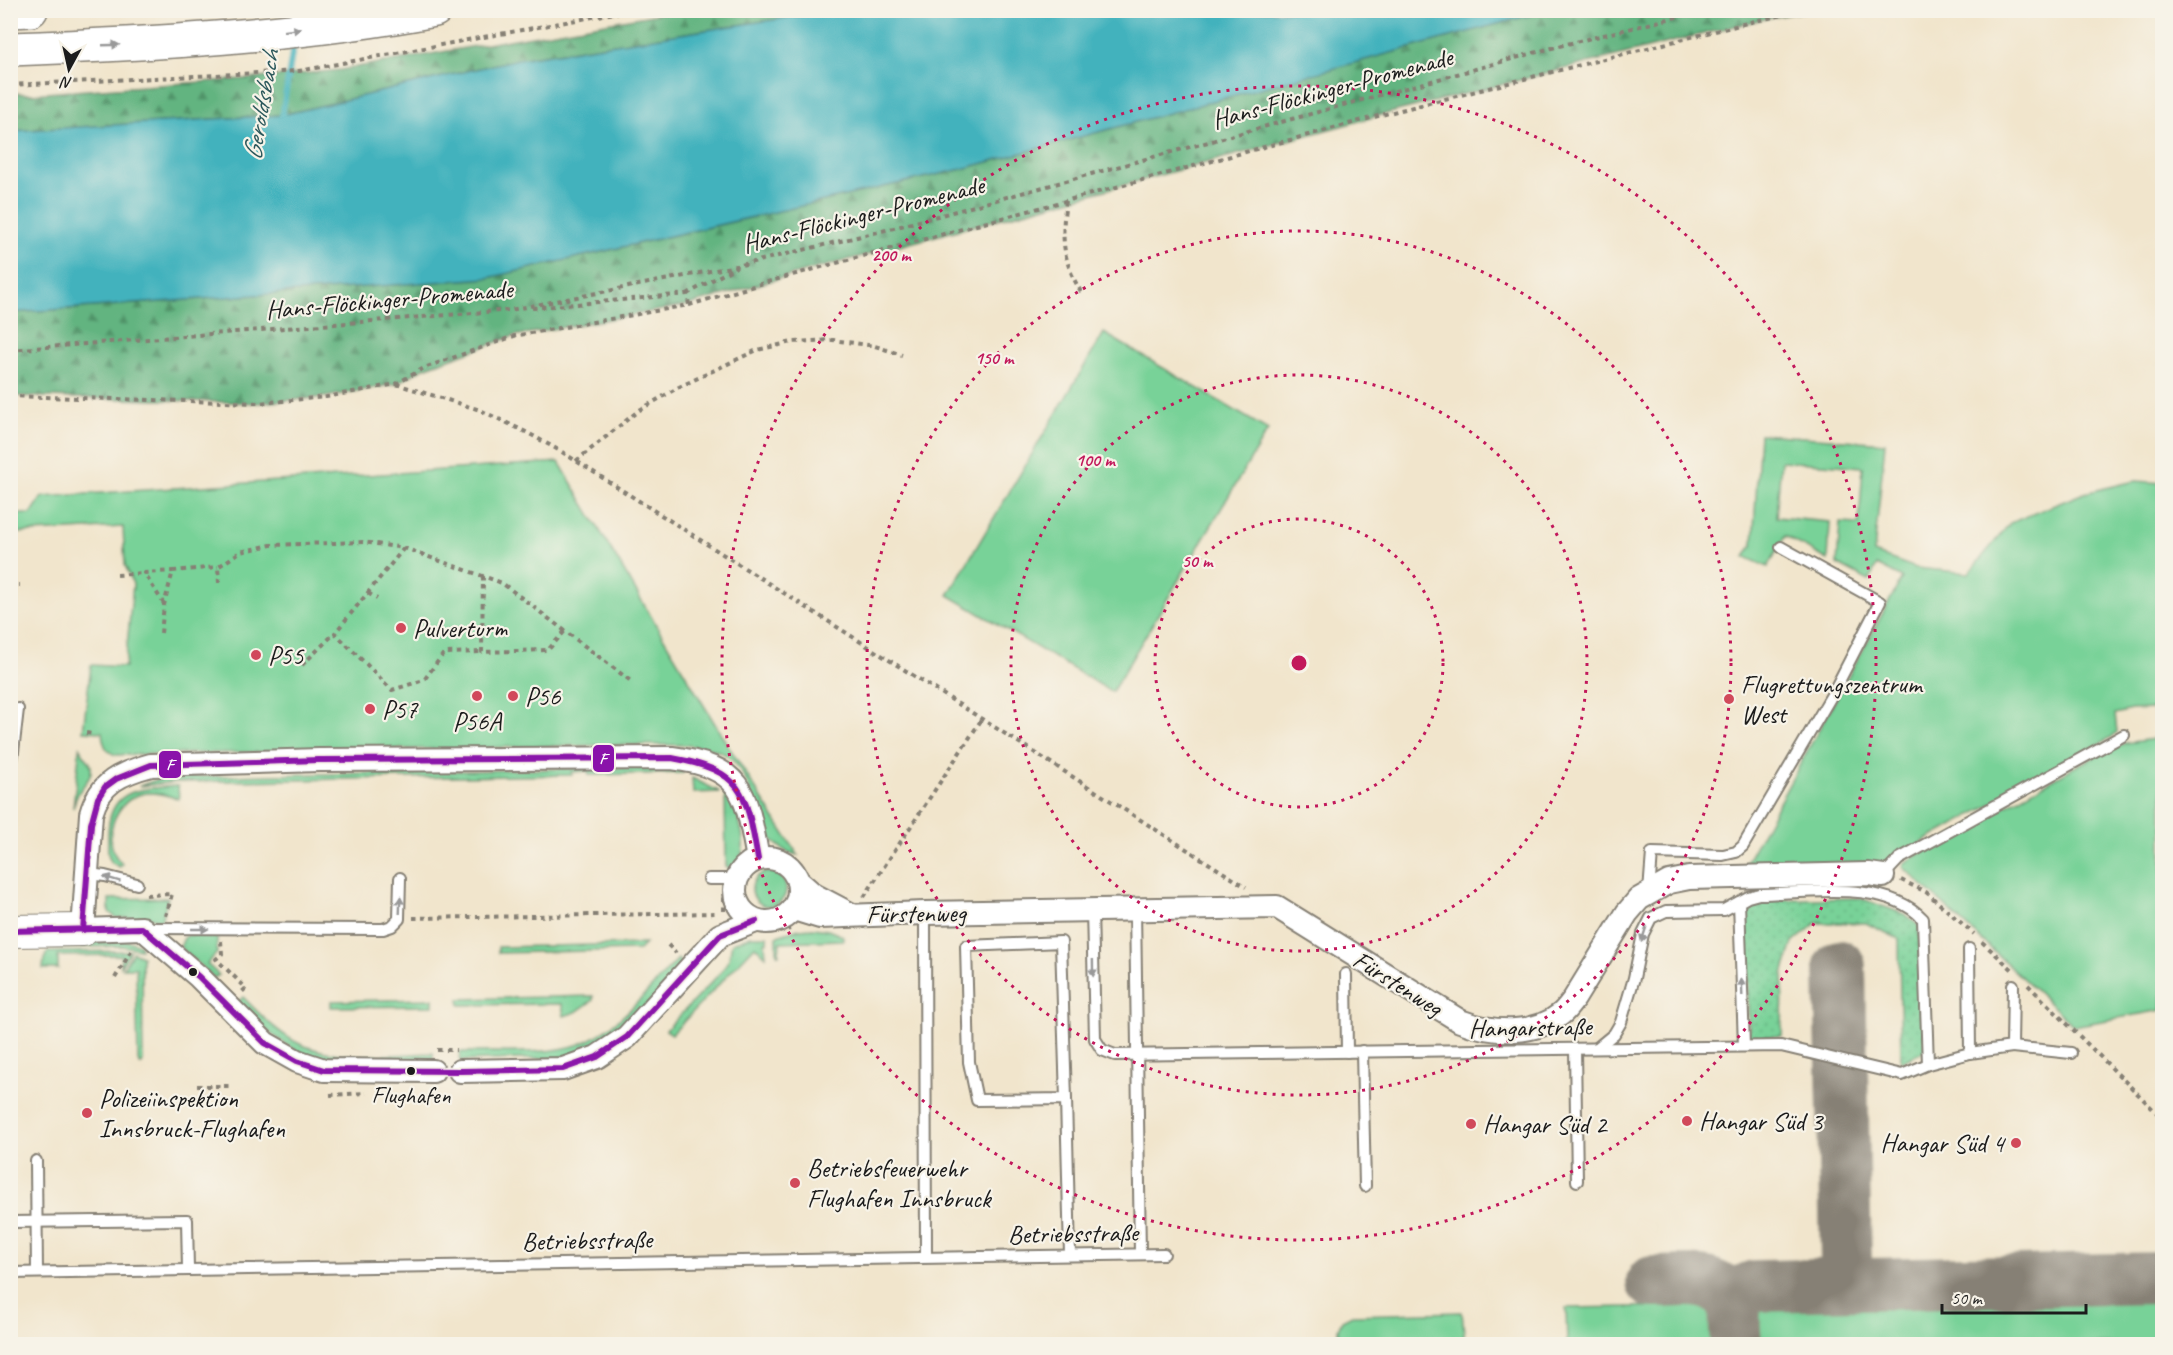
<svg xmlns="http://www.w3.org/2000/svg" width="2173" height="1355" font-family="Caveat,sans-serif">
  <defs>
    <pattern id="forest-firs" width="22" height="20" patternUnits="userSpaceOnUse" patternTransform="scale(1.5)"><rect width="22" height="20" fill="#62b480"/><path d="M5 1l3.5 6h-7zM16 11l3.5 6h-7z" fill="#509268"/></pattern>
    <pattern id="park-dots" width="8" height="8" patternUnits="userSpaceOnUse" patternTransform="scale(1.5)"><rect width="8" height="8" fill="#78d298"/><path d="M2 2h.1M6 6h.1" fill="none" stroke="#67b482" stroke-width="1.8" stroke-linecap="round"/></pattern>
  </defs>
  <rect width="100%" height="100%" fill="#f7f3e8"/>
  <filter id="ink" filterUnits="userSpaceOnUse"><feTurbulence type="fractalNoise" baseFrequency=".0167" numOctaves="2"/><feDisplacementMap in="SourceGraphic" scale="12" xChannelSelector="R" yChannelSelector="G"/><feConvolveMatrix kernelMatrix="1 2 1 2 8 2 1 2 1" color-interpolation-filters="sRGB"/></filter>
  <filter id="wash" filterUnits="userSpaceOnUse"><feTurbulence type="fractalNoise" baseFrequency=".008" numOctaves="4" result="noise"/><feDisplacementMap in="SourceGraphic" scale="24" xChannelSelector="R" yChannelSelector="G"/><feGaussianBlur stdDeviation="1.35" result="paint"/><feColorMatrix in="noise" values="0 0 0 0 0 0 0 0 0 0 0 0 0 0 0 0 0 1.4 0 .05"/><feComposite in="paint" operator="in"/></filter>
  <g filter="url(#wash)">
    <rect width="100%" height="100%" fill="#f1e5cc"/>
    <g fill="#78d298" stroke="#4a775a" stroke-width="1.5">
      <path d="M1104 333 1268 430 1112 692 948 595Z"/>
      <path d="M1760 434 1885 443 1874 553 1916 568 1969 573 2010 523 2084 493 2135 481 2162 483V1010L2074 1026 1903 867 1904 863 2078 765 2125 743 2154 739 2156 730 2154 709 2131 710 2115 714 2117 732 2112 737 1896 857 1866 870 1741 872 1902 578 1877 565 1869 581 1837 564 1840 523 1859 524 1863 467 1781 461 1776 517 1830 522 1828 560 1785 536 1768 567 1745 557 1753 544Z"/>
      <path d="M559 462 727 744 798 855C752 846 760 784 730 758 719 748 700 747 685 745H613L116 755C105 752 103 743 102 732L83 731 91 665 125 667 133 584 125 565 123 527 15 533 13 540 11 565V514H31L42 497Z"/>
      <path d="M80 746C82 757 90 758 91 767 93 778 82 785 78 794 76 798 74 803 73 808Z"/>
      <path d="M658 767 683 770V773L589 775 588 771 572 772V775L177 782 139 786 159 779 177 777Z"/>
      <path d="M692 778 720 792 693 793Z"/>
      <path d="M178 786 179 799C166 795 154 791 141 794 113 802 100 843 122 864L120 867 112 863C106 856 108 845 108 836 108 788 138 789 178 786Z"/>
      <path d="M725 793C739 808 754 856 731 869L726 866Z"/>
      <circle cx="769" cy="889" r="17"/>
      <path d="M168 898 161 921 153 918H116L109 912V899Z"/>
      <path d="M813 928 828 930 843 936V940L780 942 779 954H777V936L799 929Z"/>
      <path d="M188 935H217V953L207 964 219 975 214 978 180 947 184 938Z"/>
      <path d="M751 936H767V942L765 943 766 956 755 946 672 1034 666 1030 722 971 729 959 732 943Z"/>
      <path d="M125 940 140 945 141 949 122 946 51 948 66 941Z"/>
      <path d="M645 944 639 950 498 953V947Z"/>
      <path d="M130 951 121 966V955L58 956V969H43L44 959 48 952Z"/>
      <path d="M133 952 142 956 143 1062 141 1065 138 1061 136 968H123Z"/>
      <path d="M678 959 684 965C662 988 630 1026 603 1043 590 1050 572 1055 558 1058L460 1061V1052C497 1051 546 1056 580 1044 617 1030 651 987 678 959Z"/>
      <path d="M593 996V1000L576 1012 564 1016 562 1004 460 1005 459 999Z"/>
      <path d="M243 997C260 1014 278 1034 300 1044 340 1062 391 1054 433 1053V1062C397 1062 342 1067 308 1055 280 1045 258 1023 237 1003Z"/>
      <path d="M433 999V1006L331 1007V1001Z"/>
      <path d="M2162 1299V1344H1567L1566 1308Z"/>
      <path d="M1462 1312 1465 1344H1338V1329L1342 1320 1352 1315Z"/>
    </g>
    <g fill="url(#forest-firs)" stroke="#3f684e" stroke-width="1.5">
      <path d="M674 11H823L811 14 518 59 282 115 11 131V93L31 94 258 78 340 70Z"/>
      <path d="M1546 11H1807L1759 20 1389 113 774 280 689 305 514 336 424 368 396 384 326 397 259 403 11 396V313L488 278 962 169Z"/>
    </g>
    <path fill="url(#park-dots)" stroke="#4a775a" stroke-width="1.5" d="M1860 898 1904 914 1919 926 1925 1051 1901 1062 1899 939 1866 923H1816L1793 943 1783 974 1782 1036 1749 1037 1746 917 1755 906 1766 900Z"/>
    <path fill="#43b2bd" stroke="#30676c" stroke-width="1.5" d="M823 11H1546L962 169 488 278 11 313V131L282 115 518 59 811 14Z"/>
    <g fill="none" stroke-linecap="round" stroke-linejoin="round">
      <path stroke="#43b2bd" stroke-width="6" d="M281 122 294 41"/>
      <g stroke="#868074" stroke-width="52">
        <path d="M1840 966 1846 1261"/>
        <path d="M1652 1282C1684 1282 1717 1273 1735 1306"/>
        <path d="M1736 1344C1735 1323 1728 1293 1755 1286L2162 1278"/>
      </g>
    </g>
  </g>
  <g filter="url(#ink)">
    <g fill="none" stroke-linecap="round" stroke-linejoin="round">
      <g stroke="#868074" stroke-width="14">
        <g id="lane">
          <path d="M10 778 18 709"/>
          <path d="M88 874 105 876 137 884"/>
          <path d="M1883 876 1899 859 2124 735"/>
          <path d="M709 879H737"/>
          <path d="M1649 892 1652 853 1723 855 1736 852 1743 846 1833 693 1880 602 1781 547"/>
          <path d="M1739 902 1748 897 1759 894C1808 893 1886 879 1923 919L1928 1064 1970 1053 1969 949"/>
          <path d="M1135 908 1140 1254"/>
          <path d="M1092 909 1095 1039 1102 1050 1115 1055 1781 1046 1902 1075 1928 1064"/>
          <path d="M925 913 926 1257"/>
          <path d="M148 928 383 929 392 926 399 919 400 878"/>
          <path d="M1346 974 1347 1052"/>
          <path d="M2012 1047 2071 1053"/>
          <path d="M1597 1048 1614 1034 1621 1022 1634 978 1643 934 1651 918 1666 911 1724 910 1739 902 1744 1046"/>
          <path d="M1575 1049 1577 1181"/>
          <path d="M1362 1051 1365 1186"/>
          <path d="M1970 1053 2012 1047 2013 985"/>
          <path d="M1066 1099 1061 942 966 946 969 1062 977 1100 1066 1099 1070 1255"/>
          <path d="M36 1161 37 1272"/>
          <path d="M10 1222 187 1220 188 1269"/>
          <path d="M10 1273 1164 1254"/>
        </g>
      </g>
      <g stroke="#868074" stroke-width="26">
        <g id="street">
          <circle cx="767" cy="890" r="32"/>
          <path d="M798 881 814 895 852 915"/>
          <path d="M794 909 820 917 925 913 1277 907 1460 1021C1491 1033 1534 1036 1561 1014 1566 1010 1570 1004 1574 999L1627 913 1639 899 1669 882 1689 878 1869 874 1883 876"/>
          <path d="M433 1071 324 1070 297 1061 265 1043 199 977 142 928 83 930 91 814C100 782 121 773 151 765L319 760 672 758C745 767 746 795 758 859"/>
          <path d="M460 1071 563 1069 597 1057 627 1037 720 935 756 921"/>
        </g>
      </g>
      <g stroke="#868074" stroke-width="34">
        <path id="secondary" d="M10 931 83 930"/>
      </g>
      <g stroke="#868074" stroke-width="36">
        <g id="highway">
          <path d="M10 11 31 10"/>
          <path d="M10 49C152 44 295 36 435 10"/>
        </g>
      </g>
      <g stroke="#868074" stroke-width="4" stroke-dasharray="4.5 4.5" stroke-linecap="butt">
        <path d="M10 85 299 71 631 10"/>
        <path d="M1066 201C1061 237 1062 262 1082 293"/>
        <path d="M687 294 736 267"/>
        <path d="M532 308 687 294 689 305"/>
        <path d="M10 350 510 310 741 265 890 229 1563 45 1705 10"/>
        <path d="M396 384 480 410 528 433 562 452 1246 887"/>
        <path d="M10 396 259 403 326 397 396 384 424 368 514 336 689 305 774 280 1389 113 1759 20 1807 10"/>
        <path d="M576 461 638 411 679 387 757 350 792 342 833 340 875 346 902 355"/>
        <path d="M404 548 335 633 392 690 424 680 444 653 482 652"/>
        <path d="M117 575 144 573"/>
        <path d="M483 576 482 652 548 650 565 631"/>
        <path d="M219 583 218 567 240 552 271 545 363 542 404 548 502 583 632 682"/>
        <path d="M10 585H20"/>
        <path d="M368 593 377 599"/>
        <path d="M164 604 144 573 173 571"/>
        <path d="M161 633 164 605 173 571 218 567"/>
        <path d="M302 665 335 633"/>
        <path d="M86 733 93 734"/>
        <path d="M1901 880 1926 892 1974 934"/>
        <path d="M146 895 172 894 166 916"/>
        <path d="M864 897 982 719"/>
        <path d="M724 911V892"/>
        <path d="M413 918 718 913"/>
        <path d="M779 932 790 929"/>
        <path d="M221 941 222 954 216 959 246 988 242 992"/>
        <path d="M1982 942 2014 971"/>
        <path d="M668 945 676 953"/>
        <path d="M115 978 132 950"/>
        <path d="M2028 985 2162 1118"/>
        <path d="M437 1050H456"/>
        <path d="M197 1086H233"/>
        <path d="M330 1095 366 1093"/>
      </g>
      <use href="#lane" stroke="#fff" stroke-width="10"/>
      <use href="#street" stroke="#fff" stroke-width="22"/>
      <use href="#secondary" stroke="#fff" stroke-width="32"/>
      <use href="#highway" stroke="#fff" stroke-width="33"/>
      <g stroke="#f7f3e8" stroke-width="10">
        <g id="bus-1">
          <path d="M83 930 91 824 98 798 105 787 116 779 151 765 319 760 672 758C744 771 746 792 758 859"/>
          <path d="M10 931 142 928 199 977 265 1043 297 1061 324 1070 460 1071 563 1069 597 1057 627 1037 720 935 756 921"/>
        </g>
      </g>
      <use href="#bus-1" stroke="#8a12aa" stroke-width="6"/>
    </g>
    <defs><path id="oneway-solid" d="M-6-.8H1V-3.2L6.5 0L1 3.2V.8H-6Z" transform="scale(1.5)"/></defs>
    <g fill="#999">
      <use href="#oneway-solid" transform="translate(292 30) rotate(-7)"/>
      <use href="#oneway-solid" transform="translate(111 45) rotate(-2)"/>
      <use href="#oneway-solid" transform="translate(112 879) rotate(-163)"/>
      <use href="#oneway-solid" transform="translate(400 905) rotate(-88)"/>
      <use href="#oneway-solid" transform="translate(200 929)"/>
      <use href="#oneway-solid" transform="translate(1644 934) rotate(108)"/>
      <use href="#oneway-solid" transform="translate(1093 968) rotate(89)"/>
      <use href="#oneway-solid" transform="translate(1742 987) rotate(-92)"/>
    </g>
  </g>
  <g fill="none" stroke="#c2185b" stroke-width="3" stroke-dasharray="3 6">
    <circle cx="1299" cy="663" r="144"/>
    <circle cx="1299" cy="663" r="288"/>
    <circle cx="1299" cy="663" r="432"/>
    <circle cx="1299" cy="663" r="577"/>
  </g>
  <g fill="#d1495b" stroke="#f7f3e8" stroke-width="2">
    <circle cx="401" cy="628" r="6"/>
    <circle cx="256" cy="655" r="6"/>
    <circle cx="477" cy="696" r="6"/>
    <circle cx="513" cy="696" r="6"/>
    <circle cx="1729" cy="699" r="6"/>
    <circle cx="370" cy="709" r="6"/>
    <circle cx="87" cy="1113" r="6"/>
    <circle cx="1687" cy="1121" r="6"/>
    <circle cx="1471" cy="1124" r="6"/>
    <circle cx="2016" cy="1143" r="6"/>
    <circle cx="795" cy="1183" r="6"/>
  </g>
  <g fill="#1c1c1c" stroke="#f7f3e8" stroke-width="2">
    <circle cx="193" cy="972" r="5"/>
    <circle cx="411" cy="1071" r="5"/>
  </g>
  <g text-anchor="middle" stroke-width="4.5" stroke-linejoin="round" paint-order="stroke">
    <g font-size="24" fill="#1c1c1c" stroke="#f7f3e8">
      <text x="411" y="1103">Flughafen</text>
    </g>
    <g font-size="26" fill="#1c1c1c" stroke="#f7f3e8">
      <text transform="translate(1332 88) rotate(-15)" y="9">Hans-Flöckinger-Promenade</text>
      <text transform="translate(863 214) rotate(-14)" y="9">Hans-Flöckinger-Promenade</text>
      <text transform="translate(389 299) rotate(-5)" y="9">Hans-Flöckinger-Promenade</text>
      <text transform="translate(916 913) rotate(-1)" y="9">Fürstenweg</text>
      <text transform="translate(1398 983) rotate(32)" y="9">Fürstenweg</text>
      <text transform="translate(1530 1027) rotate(-1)" y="9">Hangarstraße</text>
      <text transform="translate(1073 1233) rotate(-1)" y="9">Betriebsstraße</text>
      <text transform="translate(587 1240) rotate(-1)" y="9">Betriebsstraße</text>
    </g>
    <g font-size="26" fill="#1c1c1c" stroke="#f7f3e8" text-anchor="start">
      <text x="413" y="637">Pulverturm</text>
      <text x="268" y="664">P55</text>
      <text x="1741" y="693">Flugrettungszentrum<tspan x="1741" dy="30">West</tspan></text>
      <text x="525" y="705">P56</text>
      <text x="382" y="718">P57</text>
      <text x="477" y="730" text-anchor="middle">P56A</text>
      <text x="99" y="1107">Polizeiinspektion<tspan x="99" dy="30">Innsbruck-Flughafen</tspan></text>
      <text x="1699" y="1130">Hangar Süd 3</text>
      <text x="1483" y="1133">Hangar Süd 2</text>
      <text x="2004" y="1152" text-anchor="end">Hangar Süd 4</text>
      <text x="807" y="1177">Betriebsfeuerwehr<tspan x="807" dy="30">Flughafen Innsbruck</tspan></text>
    </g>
    <g font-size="27" font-style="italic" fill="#2c585c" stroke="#f7f3e8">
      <text transform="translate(261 105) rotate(-80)" y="9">Geroldsbach</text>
    </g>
  </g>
  <circle cx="1299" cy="663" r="9" fill="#c2185b" stroke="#f7f3e8" stroke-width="3"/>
  <g font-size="18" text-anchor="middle" font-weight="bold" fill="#c2185b" stroke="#f7f3e8" stroke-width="4.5" stroke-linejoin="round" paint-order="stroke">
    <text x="891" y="261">200 m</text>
    <text x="994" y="364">150 m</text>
    <text x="1095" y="466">100 m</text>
    <text x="1197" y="567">50 m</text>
  </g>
  <g stroke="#f7f3e8" stroke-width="2">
    <rect x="592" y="744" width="23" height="29" rx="6" fill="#8a12aa"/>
    <rect x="158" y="750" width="24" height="29" rx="6" fill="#8a12aa"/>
  </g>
  <g font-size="16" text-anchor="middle" font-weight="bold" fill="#fff">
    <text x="603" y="764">F</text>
    <text x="170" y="770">F</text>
  </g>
  <rect width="2173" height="1355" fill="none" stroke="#f7f3e8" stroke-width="36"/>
  <g transform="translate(69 69) rotate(188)" stroke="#f7f3e8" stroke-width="4.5" paint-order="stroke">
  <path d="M0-4.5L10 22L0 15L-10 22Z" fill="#1c1c1c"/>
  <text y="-9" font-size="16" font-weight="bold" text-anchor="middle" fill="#1c1c1c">N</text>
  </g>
  <path d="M1942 1304v9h144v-9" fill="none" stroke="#1c1c1c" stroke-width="3"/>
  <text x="1951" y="1304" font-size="18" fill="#1c1c1c" stroke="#f7f3e8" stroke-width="4.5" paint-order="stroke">50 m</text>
</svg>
